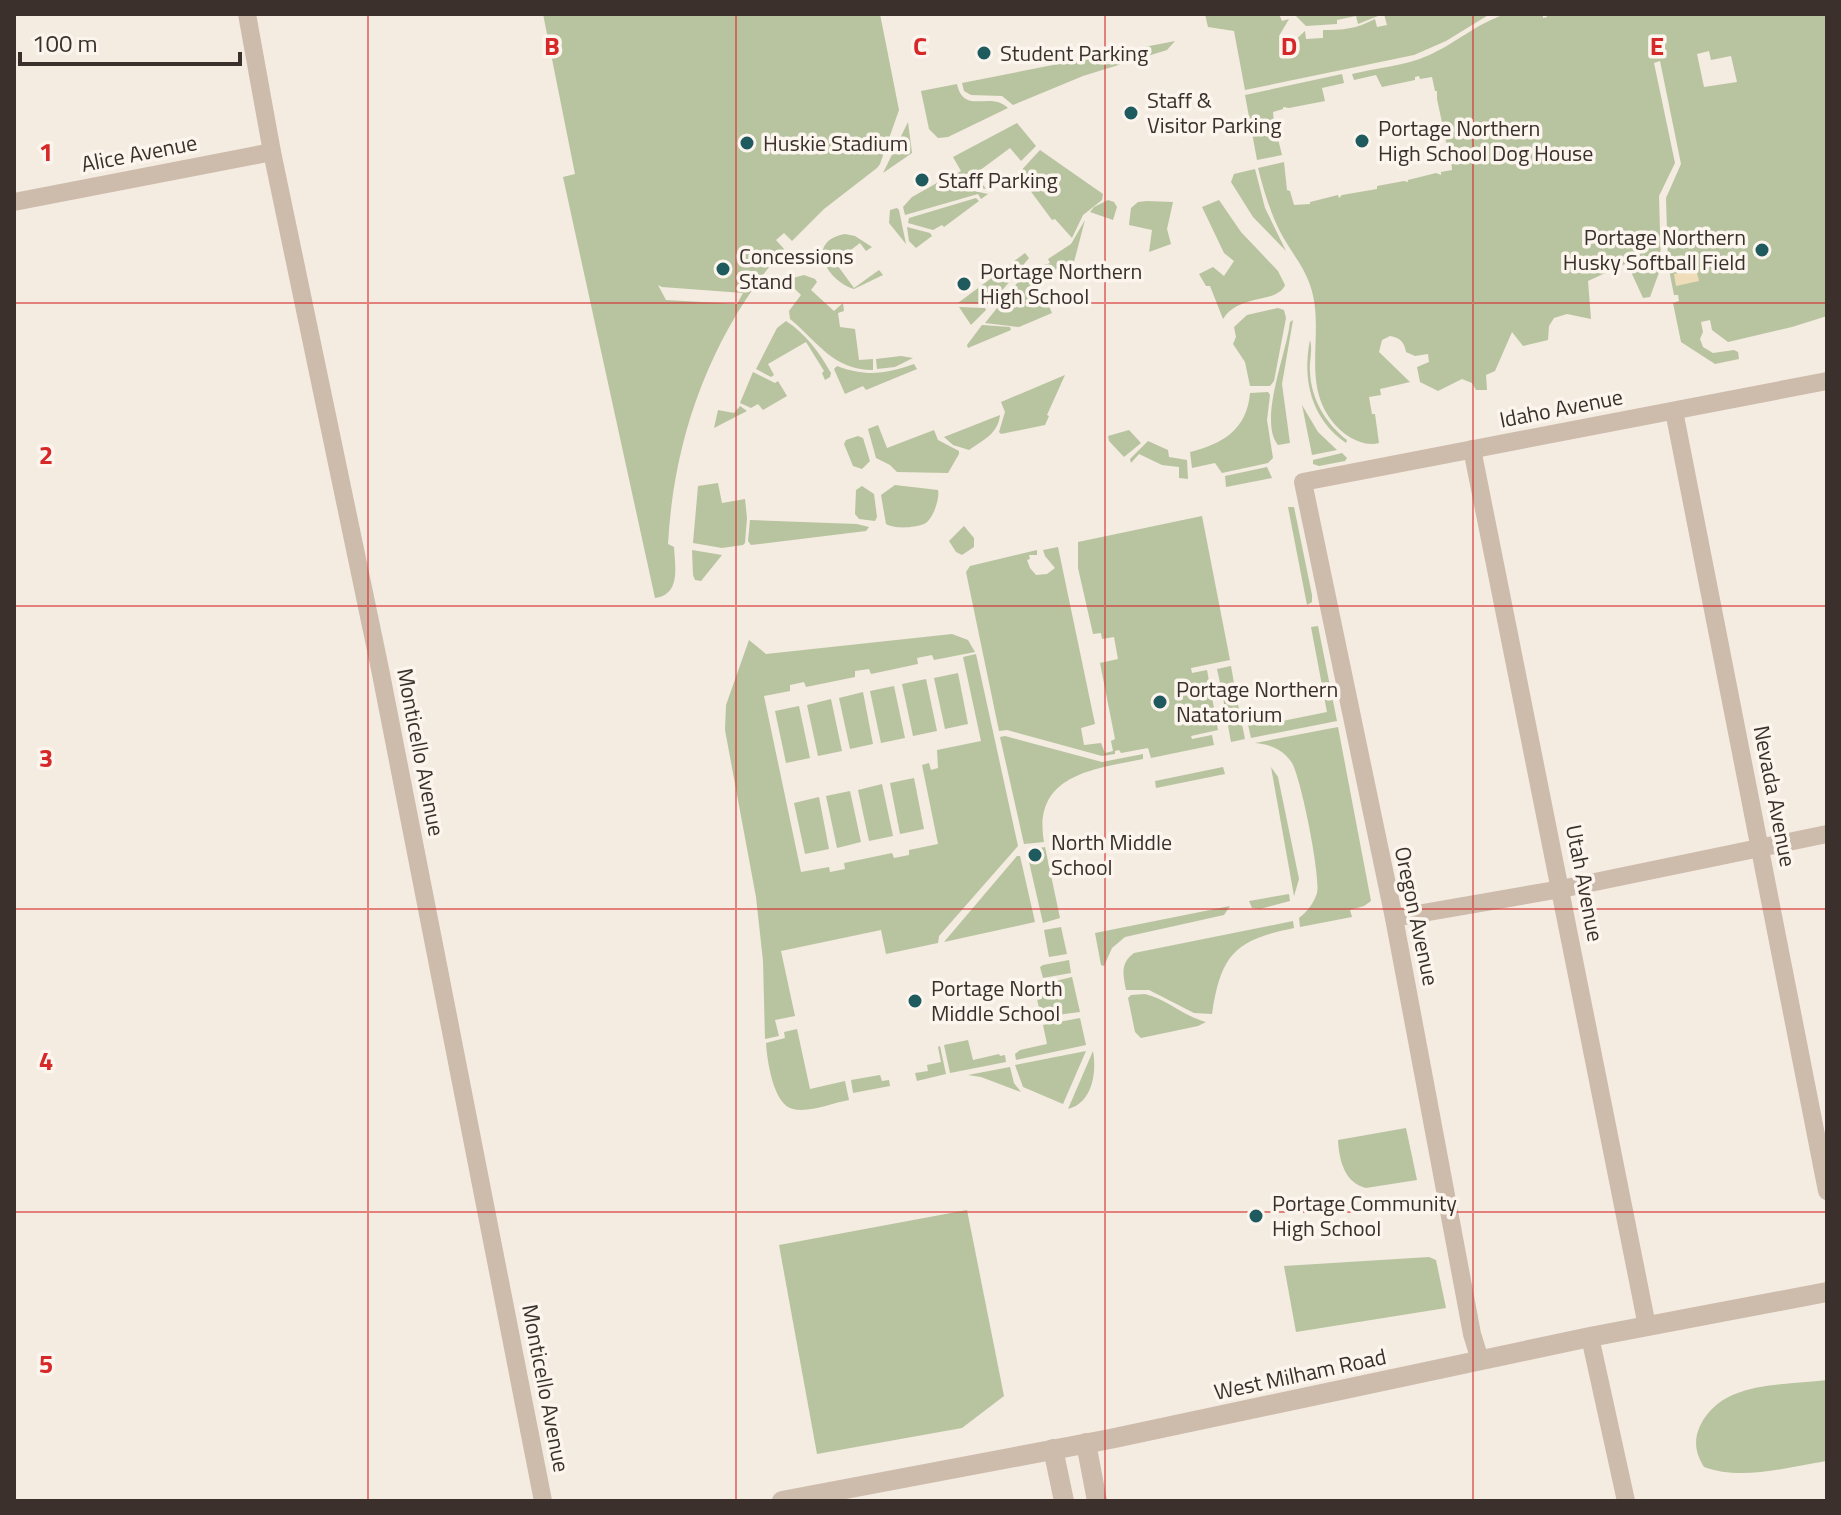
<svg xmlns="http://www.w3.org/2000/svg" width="1841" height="1515" font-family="'Titillium Web',sans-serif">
  <rect width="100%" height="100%" fill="#f4ebe1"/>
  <g fill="#b8c4a0" fill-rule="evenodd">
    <path d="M543 14H880L899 110 880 164 877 168 824 209 792 241 784 233 776 240 784 249C712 332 674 434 668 544L674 547C675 567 681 594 655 598L563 177 575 174ZM658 285 662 287 743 293 737 304 666 300Z"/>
    <path d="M1205 14H1279L1282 21 1289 19 1279 36 1290 45 1305 31 1306 39 1323 38V30C1343 30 1356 29 1375 19L1377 27 1387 25 1384 14H1490L1446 41 1414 55 1245 90 1234 31 1208 27Z"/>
    <path d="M1294 14H1383L1358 24 1356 16 1337 20V24L1306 26Z"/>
    <path d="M1506 14H1543V18L1547 17 1546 14H1827V316L1792 327 1728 342 1712 330 1710 320 1701 322 1703 332 1700 339 1703 347 1713 353 1734 350 1738 352 1739 359 1715 364 1681 342 1673 303 1679 301 1678 295H1674L1668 265 1666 198 1681 164 1660 61 1654 63 1675 163 1659 196 1661 267 1650 297 1643 298 1627 263 1588 281 1591 319 1567 314 1554 318 1549 326 1548 340 1523 346 1512 332 1495 371 1486 375 1487 390H1476L1472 383 1462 379 1438 391 1420 382 1417 367 1429 362 1428 354 1415 356 1406 352C1404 341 1400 338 1390 336L1382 340 1379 352 1410 382 1380 389 1381 395 1369 397 1372 414H1375L1379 443C1367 446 1355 441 1345 434 1294 392 1328 336 1310 285 1304 267 1292 253 1283 237 1271 215 1264 192 1258 168L1284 162 1287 190 1290 191 1294 205 1310 204V202L1338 195 1339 198 1342 195 1377 189V186L1404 181 1408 182V180L1436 173 1441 175V172L1452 170 1450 147 1447 146 1437 99V91H1435L1432 77 1420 79 1419 76 1415 77V80L1382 87 1376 75 1354 80 1352 74C1376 68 1404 66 1427 56 1455 44 1477 23 1506 14ZM1709 51 1711 60 1731 56 1737 82 1704 87 1697 54Z"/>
    <path d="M1175 41 1167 50 1083 76 1013 105 1002 96 971 95 964 91 962 83Z"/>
    <path d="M1342 74 1344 83 1322 88 1325 101 1289 108 1283 107V109L1273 112 1275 135H1277L1282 155 1257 160 1245 95Z"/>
    <path d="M957 84C964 116 990 90 1008 108L948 137 938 138 929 129 921 91Z"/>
    <path d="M908 122 912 153 883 173Z"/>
    <path d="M1017 123 1036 146 1021 161 1010 148 975 174 986 189 947 180 961 171 953 157Z"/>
    <path d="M1040 150 1103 194 1102 200 1083 215 1072 238 1055 219 1052 220 1018 174Z"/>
    <path d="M1255 169 1265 208 1286 251 1253 217 1231 182 1234 174Z"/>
    <path d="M937 183 988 194 981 199 978 194 905 215 903 207 912 197Z"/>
    <path d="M976 198 979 201 944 227 942 225 933 230 908 223 909 218Z"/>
    <path d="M1108 200 1114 202 1117 207 1113 220 1090 212 1094 207Z"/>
    <path d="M1219 200 1241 232 1278 271 1285 285C1277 304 1240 293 1223 319L1210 286H1206L1199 274 1213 267 1224 276 1234 261 1224 253 1202 207Z"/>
    <path d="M1147 201 1173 202 1167 229 1171 244 1149 252 1152 230 1129 225 1131 208 1138 202Z"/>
    <path d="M897 208 899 210 906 244 889 223 890 210Z"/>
    <path d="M1085 220 1074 262 1047 273 1044 265 1050 263 1048 259 1071 244Z"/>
    <path d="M907 227 930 233 932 236 916 248 909 241Z"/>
    <path d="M845 234 855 236 872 247 866 251 860 243 835 262 854 288 879 270 883 275 854 289C827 281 804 241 845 234Z"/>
    <path d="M1025 253 1029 258 991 304 958 303Z"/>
    <path d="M1033 269 1052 313 1019 327 985 323 1026 272Z"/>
    <path d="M804 275 815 279 817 282 811 290 834 311 843 303 844 311 838 313 840 327 855 329 859 360 873 359V370C833 370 818 342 790 319L789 311 801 295 789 283 793 278Z"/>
    <path d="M959 307 985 308 986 310 971 325Z"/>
    <path d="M1278 308 1284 310 1286 318 1274 381 1270 386H1250L1245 362 1233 344 1236 337 1234 327 1247 315Z"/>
    <path d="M1293 320 1282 384 1290 443 1278 445C1258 421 1287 352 1290 322Z"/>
    <path d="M786 321C806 334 819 352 831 373L830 377 825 380 822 373 824 371 806 342 768 364 774 375 771 377 756 369 777 328Z"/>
    <path d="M982 325 1010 327 1011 330 968 348 967 345Z"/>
    <path d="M1310 340C1313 350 1309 361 1310 372 1311 399 1326 424 1347 440L1346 443C1311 419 1302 379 1310 340Z"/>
    <path d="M901 356 913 358 895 367 877 369 876 359Z"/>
    <path d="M914 364 917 369 866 390 863 386 845 394 834 369 837 366C866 377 886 374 914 364Z"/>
    <path d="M753 372 775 383 778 381 787 396 763 410 758 404 751 408 740 403Z"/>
    <path d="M1065 375 1047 415 1049 416 1045 425 1001 434 999 432 1005 412 1001 402Z"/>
    <path d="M1268 392 1270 395 1267 420 1273 458 1268 463 1222 473 1215 463 1192 468 1190 452C1222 444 1247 430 1250 393Z"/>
    <path d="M1302 405 1318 432 1337 450 1312 455Z"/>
    <path d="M740 406 747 411 714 428 718 410 734 413Z"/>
    <path d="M1000 415C998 434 983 440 969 450L953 445 944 437Z"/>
    <path d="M878 425 887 448 934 430 938 440 959 451V454L948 473 897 472 890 465 876 458 868 429Z"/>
    <path d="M1129 430 1141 443 1124 457 1109 441 1108 436Z"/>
    <path d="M858 436 863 438 870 461 862 469 853 466 844 444 846 440Z"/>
    <path d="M1148 441 1168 450 1169 457 1187 460 1188 479 1179 478V467L1162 465 1139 454 1131 463 1130 459Z"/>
    <path d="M1342 453 1347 458 1345 461 1319 466 1313 464V460Z"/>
    <path d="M1267 467 1272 478 1226 487 1225 476Z"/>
    <path d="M718 483 722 503 745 499 747 518 745 543 743 545 722 548 693 543 698 486Z"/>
    <path d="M895 485 938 490C940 498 933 520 924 524 914 528 894 529 886 524L881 495Z"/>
    <path d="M862 486 874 494 877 517 875 521 859 519 855 514 856 490Z"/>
    <path d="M1288 507H1294L1312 595V602L1307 605Z"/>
    <path d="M1202 516 1230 660 1191 668 1192 673 1207 670 1218 730 1191 736 1192 739 1212 735 1214 745 1151 758 1148 748 1121 753 1119 750 1115 751V754L1102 756 1007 730 999 731 966 572 970 566 1037 550V555H1029L1030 559 1027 560 1030 568 1036 575 1047 574 1055 568 1045 556 1043 550 1058 547 1095 724 1081 728 1084 745 1101 743 1105 753 1113 751 1111 741 1115 739 1100 663 1118 659 1114 637 1102 639 1101 633 1093 634 1078 568V542Z"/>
    <path d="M750 520 857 524 869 527 866 531 751 545 748 541Z"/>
    <path d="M964 526 974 538V547L962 555 956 552 949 541Z"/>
    <path d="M692 550 722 555 701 581 695 580 693 575Z"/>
    <path d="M1318 626 1337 721 1251 738 1246 716 1258 715 1263 725 1327 712 1311 627Z"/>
    <path d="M952 634 968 640 975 652 934 660 932 655 917 658 918 664 871 674 869 669 855 671V677L806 687 804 682 790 685V691L764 696 801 872 829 867 830 872 845 869 844 863 892 853 894 858 909 855V850L938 844 922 765 929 763 931 770 938 768 937 750 981 741 963 657 976 654 1018 846 939 936 938 943 886 954 881 930 781 951 795 1016 775 1020 779 1036 765 1039 763 961 756 897 725 730 726 705 749 640 766 654Z"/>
    <path d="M1231 666 1235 689 1222 692 1217 669Z"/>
    <path d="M958 673 968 724 945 729 934 678Z"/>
    <path d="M926 679 937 731 913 736 902 684Z"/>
    <path d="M894 686 905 738 881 743 870 691Z"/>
    <path d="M863 692 873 744 850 749 839 698Z"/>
    <path d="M1236 695 1245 739 1231 742 1223 698Z"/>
    <path d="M831 699 842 751 818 756 807 705Z"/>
    <path d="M799 706 810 758 786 763 775 711Z"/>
    <path d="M1338 727 1371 901 1364 906 1350 910 1352 917 1300 927 1299 918C1307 912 1314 903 1317 893 1321 877 1301 778 1292 763 1284 750 1270 744 1255 743Z"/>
    <path d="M1005 736 1102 762 1143 754V759C1095 769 1032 774 1044 842L1024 844 1000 737Z"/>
    <path d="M1223 767 1225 774 1156 788 1155 781Z"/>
    <path d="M1271 767 1278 777 1299 879 1294 896Z"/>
    <path d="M914 778 924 829 900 834 890 783Z"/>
    <path d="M882 784 893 836 869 841 858 790Z"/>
    <path d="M850 791 861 842 837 848 826 796Z"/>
    <path d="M819 797 829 849 805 854 794 803Z"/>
    <path d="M1045 847 1060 918 1043 923 1027 853 1029 850Z"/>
    <path d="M1017 856H1020L1035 922 944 942Z"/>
    <path d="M1289 894 1290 901 1260 909 1252 908 1249 901Z"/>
    <path d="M1230 906 1224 915 1125 937 1112 948 1104 966 1101 965 1095 933Z"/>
    <path d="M1293 921 1294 928C1235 940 1221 954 1212 1014L1194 1013 1149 990H1126C1123 975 1120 963 1134 953Z"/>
    <path d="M1061 927 1067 954 1049 957 1044 930Z"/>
    <path d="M1069 960 1071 973 1043 978 1040 967 1043 965Z"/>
    <path d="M1072 977 1080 1012 1041 1017 1034 986Z"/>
    <path d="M1145 994C1167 999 1183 1016 1206 1022L1198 1026 1141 1038 1135 1032 1128 998 1131 995Z"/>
    <path d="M1080 1018 1086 1045 1016 1060 1015 1054 1020 1050 1047 1044 1043 1025Z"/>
    <path d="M797 1029 810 1089 845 1081 849 1100C832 1103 809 1113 793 1109 773 1105 767 1059 766 1043L785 1038 784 1032Z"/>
    <path d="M968 1040 973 1060 999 1054 1000 1056 1005 1055 1006 1062 950 1073 944 1045Z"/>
    <path d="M940 1046 946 1074 917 1081 915 1073 928 1071 927 1065 941 1062 938 1047Z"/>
    <path d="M1086 1051 1063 1104 1023 1087 1015 1065Z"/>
    <path d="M1093 1051C1097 1073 1092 1103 1068 1109Z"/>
    <path d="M1010 1067 1014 1083 1021 1092 981 1077 968 1075Z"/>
    <path d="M880 1075 882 1081 889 1080 890 1086 853 1093 851 1080Z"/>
    <path d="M1406 1128 1417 1180 1366 1188C1344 1183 1339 1159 1338 1140Z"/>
    <path d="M967 1210 1004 1396 962 1428 817 1454 779 1245Z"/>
    <path d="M1429 1257 1436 1260 1446 1308 1296 1332 1284 1266Z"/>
    <path d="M1827 1380V1461C1787 1467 1742 1481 1704 1467 1696 1454 1693 1441 1700 1426 1722 1380 1783 1386 1827 1380Z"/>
  </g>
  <path fill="#efdcb8" d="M1696 269 1699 281 1676 286 1674 274Z"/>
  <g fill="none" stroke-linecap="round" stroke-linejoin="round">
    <g stroke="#cdbbac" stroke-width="18">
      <path d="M247 14 272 152 380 669 543 1501"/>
      <path d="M14 202 272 152"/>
      <path d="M1674 411 1827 1191"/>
      <path d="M1472 449 1647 1326"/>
      <path d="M1394 918 1561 889 1827 834"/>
      <path d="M1590 1337 1626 1501"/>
      <path d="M1480 1360 1472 1334 1394 918 1303 482 1827 381"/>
    </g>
    <g stroke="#cdbbac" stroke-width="20">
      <path d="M1086 1443 1097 1501"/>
      <path d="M1053 1449 1064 1501"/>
      <path d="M782 1501 1110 1439 1590 1337 1827 1292"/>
    </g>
  </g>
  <path fill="none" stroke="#d62828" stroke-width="2" stroke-opacity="0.55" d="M368 14V1501M736 14V1501M1105 14V1501M1473 14V1501M14 303H1827M14 606H1827M14 909H1827M14 1212H1827"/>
  <g fill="#1f5a5e" stroke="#fbf5ee" stroke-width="3">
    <circle cx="984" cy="53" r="8"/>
    <circle cx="1131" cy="113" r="8"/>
    <circle cx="1362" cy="141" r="8"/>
    <circle cx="747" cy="143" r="8"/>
    <circle cx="922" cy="180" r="8"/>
    <circle cx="1762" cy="250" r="8"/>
    <circle cx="723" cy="269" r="8"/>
    <circle cx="964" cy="284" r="8"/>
    <circle cx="1160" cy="702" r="8"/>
    <circle cx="1035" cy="855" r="8"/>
    <circle cx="915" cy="1001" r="8"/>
    <circle cx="1256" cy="1216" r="8"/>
  </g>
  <g text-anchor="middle" stroke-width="7" stroke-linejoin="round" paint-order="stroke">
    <g font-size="22" fill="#3b302b" stroke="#fbf5ee" text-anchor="start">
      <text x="1000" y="61">Student Parking</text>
      <text x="1147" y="108">Staff &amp;<tspan x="1147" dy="25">Visitor Parking</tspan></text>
      <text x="1378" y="136">Portage Northern<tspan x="1378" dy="25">High School Dog House</tspan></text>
      <text x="763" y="151">Huskie Stadium</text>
      <text x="938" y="188">Staff Parking</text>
      <text x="1746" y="245" text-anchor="end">Portage Northern<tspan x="1746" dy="25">Husky Softball Field</tspan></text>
      <text x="739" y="264">Concessions<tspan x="739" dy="25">Stand</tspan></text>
      <text x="980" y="279">Portage Northern<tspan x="980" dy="25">High School</tspan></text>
      <text x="1176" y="697">Portage Northern<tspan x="1176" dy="25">Natatorium</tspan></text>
      <text x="1051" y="850">North Middle<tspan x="1051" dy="25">School</tspan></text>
      <text x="931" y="996">Portage North<tspan x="931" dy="25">Middle School</tspan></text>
      <text x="1272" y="1211">Portage Community<tspan x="1272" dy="25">High School</tspan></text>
    </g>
    <g font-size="22" fill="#3b302b" stroke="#fbf5ee">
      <text transform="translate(139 153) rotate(-11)" y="8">Alice Avenue</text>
      <text transform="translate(1561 408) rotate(-11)" y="8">Idaho Avenue</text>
      <text transform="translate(421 752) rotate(79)" y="8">Monticello Avenue</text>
      <text transform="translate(1775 796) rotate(79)" y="8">Nevada Avenue</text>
      <text transform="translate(1585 883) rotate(79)" y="8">Utah Avenue</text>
      <text transform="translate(1417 916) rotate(78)" y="8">Oregon Avenue</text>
      <text transform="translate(1300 1374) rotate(-12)" y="8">West Milham Road</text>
      <text transform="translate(546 1388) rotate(79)" y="8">Monticello Avenue</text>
    </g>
  </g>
  <g font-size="26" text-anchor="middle" font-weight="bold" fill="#d62828" stroke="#fbf5ee" stroke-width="7" stroke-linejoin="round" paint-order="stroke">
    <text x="552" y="55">B</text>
    <text x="920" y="55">C</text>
    <text x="1289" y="55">D</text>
    <text x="1657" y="55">E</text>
    <text x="46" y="161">1</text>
    <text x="46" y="464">2</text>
    <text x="46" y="767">3</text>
    <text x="46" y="1070">4</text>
    <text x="46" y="1373">5</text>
  </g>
  <rect width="1841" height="1515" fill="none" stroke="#3b302b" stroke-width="32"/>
  <path d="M20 52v12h220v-12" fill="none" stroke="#3b302b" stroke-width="4"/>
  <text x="32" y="52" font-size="24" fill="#3b302b" stroke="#fbf5ee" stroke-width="6" paint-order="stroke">100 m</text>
</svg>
